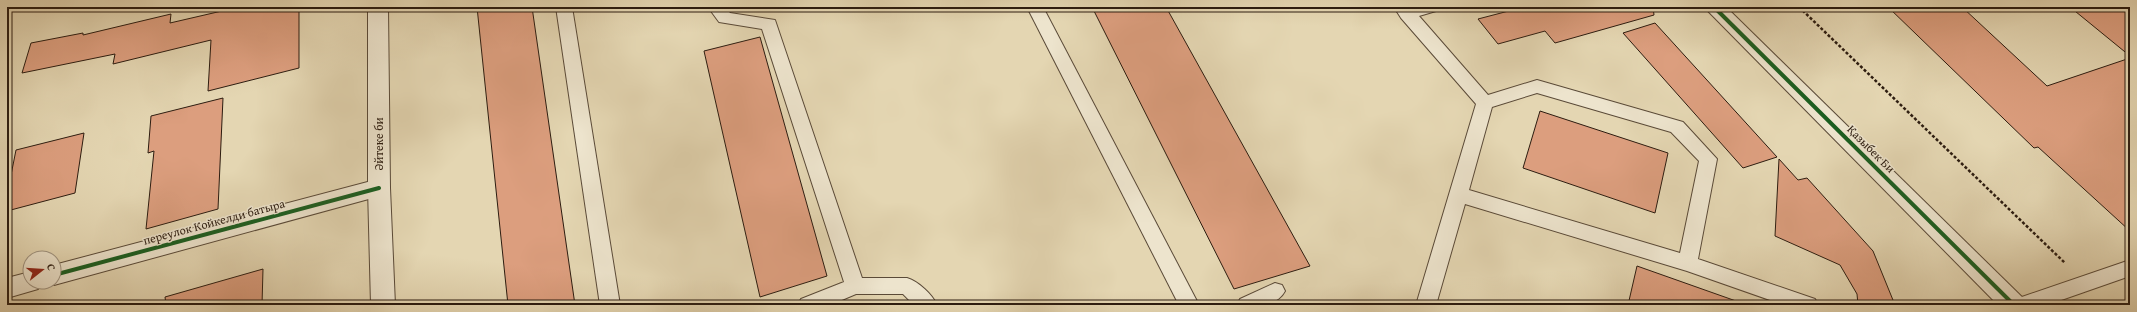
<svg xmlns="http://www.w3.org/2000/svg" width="2137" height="312" font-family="'Gentium Book Plus',serif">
  <rect width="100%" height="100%" fill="#e4d6b2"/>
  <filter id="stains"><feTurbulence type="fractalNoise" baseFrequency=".005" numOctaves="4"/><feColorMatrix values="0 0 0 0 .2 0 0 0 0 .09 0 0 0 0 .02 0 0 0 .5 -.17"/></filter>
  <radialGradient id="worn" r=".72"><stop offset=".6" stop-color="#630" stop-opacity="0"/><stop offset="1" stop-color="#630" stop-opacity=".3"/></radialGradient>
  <g fill="#dc9e7e" stroke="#2c1c10">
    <path d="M239 7H299V68L208 91 211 40 113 64 115 54 22 73 31 43 83 33V35L171 14 170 23Z"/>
    <path d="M477 7H532L575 305H508Z"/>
    <path d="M1092 7H1166L1310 266 1234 289Z"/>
    <path d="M1524 7H1653L1654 15 1555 43 1545 31 1498 44 1478 19Z"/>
    <path d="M1888 7H1962L2047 86 2130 58V231L2038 147 2034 148Z"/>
    <path d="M2070 7H2130V56Z"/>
    <path d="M1655 23 1777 157 1743 168 1623 33Z"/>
    <path d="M760 37 827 276 760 297 704 51Z"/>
    <path d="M223 98 218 209 146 229 154 151 148 153 151 116Z"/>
    <path d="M1540 111 1668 153 1655 213 1523 168Z"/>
    <path d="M84 133 75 193 7 211V195L16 150Z"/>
    <path d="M1779 159 1798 180 1807 178 1873 251 1895 305H1858L1857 294 1840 265 1775 236Z"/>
    <path d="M1637 266 1736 301V305H1628Z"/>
    <path d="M263 269 262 305H166L165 297Z"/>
  </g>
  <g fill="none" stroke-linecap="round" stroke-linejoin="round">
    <g stroke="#5a4a38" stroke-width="2">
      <g id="service">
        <path d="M556 7H572L620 305H600Z"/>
        <path d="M708 7H725L730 13 775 20 862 278H907C919 282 932 294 937 305H914L903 294H856L830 305H798L801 299 844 282 762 29 719 22Z"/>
        <path d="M1027 7H1043L1199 305H1179Z"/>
        <path d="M1394 7H1438L1436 11 1419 16 1488 95 1537 80 1683 122 1717 159 1698 259 1815 299 1818 305H1784L1687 271 1465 204 1436 305H1416L1476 104 1401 18ZM1537 93 1671 132 1699 161 1680 253 1469 190 1492 107Z"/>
        <path d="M2130 260V276L2047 305H2013L2016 299Z"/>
        <path d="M1275 283 1282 285 1285 291C1276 308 1253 305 1237 305L1240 299Z"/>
      </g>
    </g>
    <g stroke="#5a4a38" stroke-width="2">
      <g id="minor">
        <path d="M379 179 387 182 390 188 387 194 54 285 46 282H54V265Z"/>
        <path d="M30 272V282H42L38 289 7 298V278Z"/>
      </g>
    </g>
    <g stroke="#5a4a38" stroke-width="2">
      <g id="tertiary">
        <path d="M368 7H388L390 188 395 305H371L368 188Z"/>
        <path d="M1704 7H1726L2023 298 2026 305H1998Z"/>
      </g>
    </g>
    <path stroke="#2c1c10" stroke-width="2.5" stroke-dasharray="3 2" stroke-linecap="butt" d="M1799 7 2065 263"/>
    <use href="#service" fill="#ede4cd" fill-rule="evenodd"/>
    <use href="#minor" fill="#ede4cd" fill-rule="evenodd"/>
    <use href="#tertiary" fill="#ede4cd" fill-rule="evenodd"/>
    <g stroke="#ede4cd" stroke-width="6">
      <g id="cycleway">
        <path d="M1714 7 2014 305"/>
        <path d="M54 275 379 188"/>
      </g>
    </g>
    <use href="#cycleway" stroke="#1b5e20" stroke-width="4"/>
  </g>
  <g text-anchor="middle" stroke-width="3" stroke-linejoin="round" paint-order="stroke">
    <g font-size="12" fill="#2c1c10" stroke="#ede4cd">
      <text transform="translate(379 144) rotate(-90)" y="4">Әйтеке би</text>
      <text transform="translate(1871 149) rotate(45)" y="4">Қазыбек Би</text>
      <text transform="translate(214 222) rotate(-15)" y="4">переулок Койкелди батыра</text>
    </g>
  </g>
  <rect width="2137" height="312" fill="none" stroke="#e4d6b2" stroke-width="24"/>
  <rect x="8" y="8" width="2121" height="296" fill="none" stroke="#2c1c10" stroke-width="2"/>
  <rect x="12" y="12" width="2113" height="288" fill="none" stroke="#2c1c10"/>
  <g transform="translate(42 270) rotate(73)"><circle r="19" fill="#ede4cd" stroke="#a09481"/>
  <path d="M0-3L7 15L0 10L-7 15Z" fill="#8f2418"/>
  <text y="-6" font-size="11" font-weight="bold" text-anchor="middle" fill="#2c1c10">С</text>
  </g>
  <rect width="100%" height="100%" filter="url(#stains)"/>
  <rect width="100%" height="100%" fill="url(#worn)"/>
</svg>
